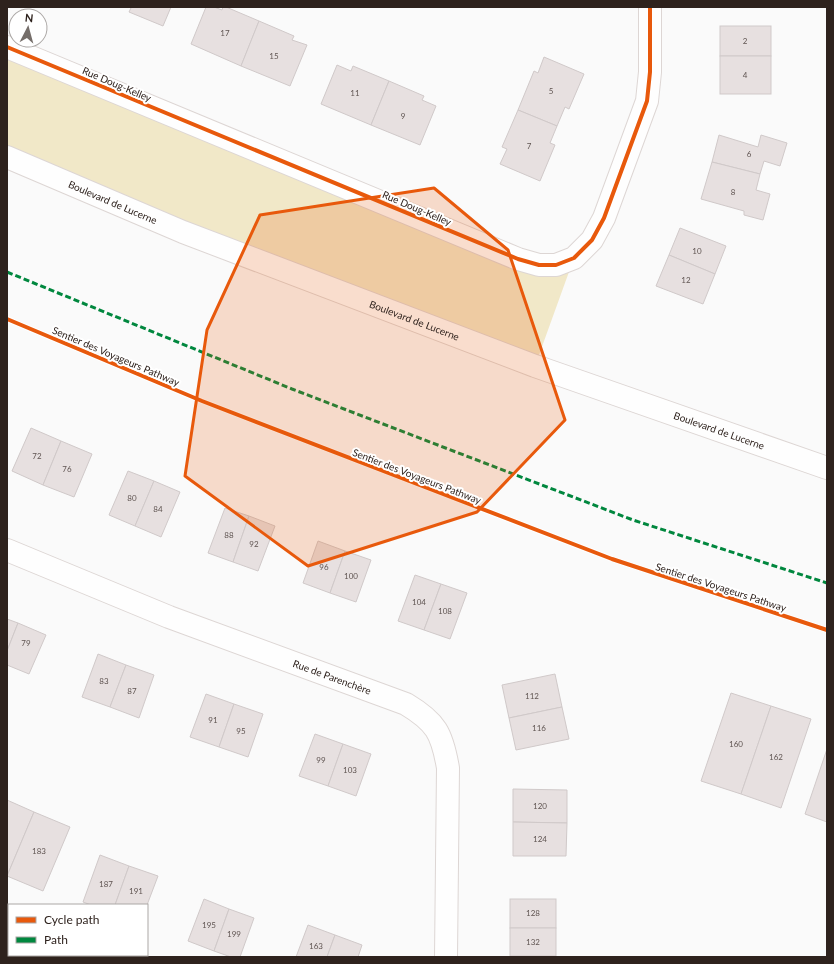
<svg xmlns="http://www.w3.org/2000/svg" width="834" height="964" font-family="Lato,sans-serif">
  <rect width="100%" height="100%" fill="#fafafa"/>
  <path fill="#f1e8c8" d="M7 47 518 259 574 258 535 366 7 157Z"/>
  <g fill="#e7e0e0" stroke="#d0c9c9">
    <path d="M128 7H171L163 26 129 12 131 8Z"/>
    <path d="M206 7H214L222 10 223 7H226L259 21 241 66 191 44Z"/>
    <path d="M259 21 294 36 292 40 307 45 290 86 241 66Z"/>
    <rect x="720" y="26" width="51" height="30"/>
    <rect x="720" y="56" width="51" height="38"/>
    <path d="M544 57 584 74 569 109 565 107 557 126 518 110 534 71 538 73Z"/>
    <path d="M337 65 351 71 353 66 389 81 371 125 321 104Z"/>
    <path d="M389 81 424 96 422 100 436 106 420 145 371 125Z"/>
    <path d="M518 110 557 126 550 143 555 145 540 181 500 164 507 149 502 147Z"/>
    <path d="M719 135 758 147 761 135 787 143 780 166 764 161 760 174 712 162Z"/>
    <path d="M712 162 760 174 756 190 770 194 763 220 744 215V211L701 199Z"/>
    <path d="M680 228 726 246 715 274 669 255Z"/>
    <path d="M669 255 715 274 703 304 656 286Z"/>
    <path d="M31 428 61 441 43 485 12 471Z"/>
    <path d="M61 441 92 454 74 497 43 485Z"/>
    <path d="M128 471 154 481 135 526 109 515Z"/>
    <path d="M154 481 180 492 161 537 135 526Z"/>
    <path d="M225 508 249 516 233 562 208 553Z"/>
    <path d="M249 516 275 526 258 571 233 562Z"/>
    <path d="M318 541 345 551 330 593 303 583Z"/>
    <path d="M345 551 371 560 356 602 330 593Z"/>
    <path d="M415 575 441 584 424 630 398 621Z"/>
    <path d="M441 584 467 593 450 639 424 630Z"/>
    <path d="M7 619 18 623 7 651Z"/>
    <path d="M18 623 46 635 29 674 7 665V651Z"/>
    <path d="M98 654 126 665 110 707 82 697Z"/>
    <path d="M126 665 154 675 139 718 110 707Z"/>
    <path d="M555 674 562 707 509 718 502 685Z"/>
    <path d="M731 693 771 706 741 794 701 781Z"/>
    <path d="M206 694 234 704 219 747 190 737Z"/>
    <path d="M234 704 263 714 248 757 219 747Z"/>
    <path d="M771 706 811 719 781 808 741 794Z"/>
    <path d="M562 707 569 739 516 750 509 718Z"/>
    <path d="M315 734 343 744 328 786 299 776Z"/>
    <path d="M343 744 371 754 356 796 328 786Z"/>
    <path d="M827 749V822L805 814Z"/>
    <path d="M513 789 567 790V823L513 822Z"/>
    <path d="M7 800 34 812 7 876Z"/>
    <path d="M34 812 70 827 43 891 7 876Z"/>
    <path d="M513 822 567 823 566 856H513Z"/>
    <path d="M100 855 129 866 115 905H91L83 902Z"/>
    <path d="M129 866 158 876 147 905H115Z"/>
    <path d="M204 899 229 909 214 951 188 941Z"/>
    <rect x="510" y="899" width="46" height="29"/>
    <path d="M229 909 254 918 240 957H231L214 951Z"/>
    <path d="M308 925 335 935 327 957H296Z"/>
    <rect x="510" y="928" width="46" height="28"/>
    <path d="M335 935 362 945 358 957H327Z"/>
  </g>
  <g fill="none" stroke-linecap="round" stroke-linejoin="round">
    <g stroke="#ddd6d4" stroke-width="24">
      <g id="minor">
        <path d="M7 47 518 259 539 265H556L574 258 592 240 604 218 647 101 650 72V7"/>
        <path id="s1" d="M7 550 169 617 406 704C436 722 442 733 448 768L446 957"/>
        <path d="M19 955 24 957"/>
      </g>
    </g>
    <g stroke="#ddd6d4" stroke-width="24">
      <g id="secondary">
        <path id="s2" d="M7 157 183 232 535 366 827 468"/>
      </g>
    </g>
    <use href="#minor" stroke="#fefefe" stroke-width="22"/>
    <use href="#secondary" stroke="#fefefe" stroke-width="22"/>
    <path stroke="#00873e" stroke-width="3" stroke-dasharray="6 3" stroke-linecap="butt" d="M7 272 292 389 633 520 827 583"/>
    <g stroke="#fff" stroke-width="6">
      <g id="cycleway">
        <path d="M7 47 518 259 539 265H556L574 258 592 240 604 218 647 101 650 72V7"/>
        <path d="M7 319 202 401 612 559 827 630"/>
      </g>
    </g>
    <use href="#cycleway" stroke="#e8590c" stroke-width="4"/>
  </g>
  <path fill="#e8590c" fill-opacity="0.2" stroke="#e8590c" stroke-width="3" stroke-linejoin="round" d="M434 188 508 250 565 420 477 512 308 566 185 476 207 330 260 215Z"/>
  <g text-anchor="middle" stroke-width="4" stroke-linejoin="round" paint-order="stroke">
    <g font-size="8" fill="#5f5451">
      <text x="225" y="36">17</text>
      <text x="745" y="44">2</text>
      <text x="274" y="59">15</text>
      <text x="745" y="78">4</text>
      <text x="551" y="94">5</text>
      <text x="355" y="96">11</text>
      <text x="403" y="119">9</text>
      <text x="529" y="149">7</text>
      <text x="749" y="157">6</text>
      <text x="733" y="195">8</text>
      <text x="697" y="254">10</text>
      <text x="686" y="283">12</text>
      <text x="37" y="459">72</text>
      <text x="67" y="472">76</text>
      <text x="132" y="501">80</text>
      <text x="158" y="512">84</text>
      <text x="229" y="538">88</text>
      <text x="254" y="547">92</text>
      <text x="324" y="570">96</text>
      <text x="351" y="579">100</text>
      <text x="419" y="605">104</text>
      <text x="445" y="614">108</text>
      <text x="26" y="646">79</text>
      <text x="104" y="684">83</text>
      <text x="132" y="694">87</text>
      <text x="532" y="699">112</text>
      <text x="213" y="723">91</text>
      <text x="539" y="731">116</text>
      <text x="241" y="734">95</text>
      <text x="736" y="747">160</text>
      <text x="776" y="760">162</text>
      <text x="321" y="763">99</text>
      <text x="350" y="773">103</text>
      <text x="540" y="809">120</text>
      <text x="540" y="842">124</text>
      <text x="39" y="854">183</text>
      <text x="106" y="887">187</text>
      <text x="136" y="894">191</text>
      <text x="533" y="916">128</text>
      <text x="209" y="928">195</text>
      <text x="234" y="937">199</text>
      <text x="533" y="945">132</text>
      <text x="316" y="949">163</text>
    </g>
    <g font-size="10" fill="#2e221d" stroke="#fff">
      <text transform="translate(117 84) rotate(23)" y="4">Rue Doug-Kelley</text>
      <text dy="4" stroke="none"><textPath href="#s2" startOffset="115">Boulevard de Lucerne</textPath></text>
      <text transform="translate(417 208) rotate(23)" y="4">Rue Doug-Kelley</text>
      <text dy="4" stroke="none"><textPath href="#s2" startOffset="439">Boulevard de Lucerne</textPath></text>
      <text transform="translate(116 356) rotate(23)" y="4">Sentier des Voyageurs Pathway</text>
      <text dy="4" stroke="none"><textPath href="#s2" startOffset="763">Boulevard de Lucerne</textPath></text>
      <text transform="translate(417 476) rotate(21)" y="4">Sentier des Voyageurs Pathway</text>
      <text transform="translate(721 587) rotate(18)" y="4">Sentier des Voyageurs Pathway</text>
      <text dy="4" stroke="none"><textPath href="#s1" startOffset="349">Rue de Parenchère</textPath></text>
    </g>
  </g>
  <rect width="834" height="964" fill="none" stroke="#2e221d" stroke-width="16"/>
  <rect x="8" y="904" width="140" height="52" fill="#ffffff" stroke="#aba7a5"/>
  <rect x="16" y="917" width="20" height="6" fill="#e8590c" stroke="#aba7a5"/>
  <text x="44" y="924" font-size="12" fill="#2e221d">Cycle path</text>
  <rect x="16" y="937" width="20" height="6" fill="#00873e" stroke="#aba7a5"/>
  <text x="44" y="944" font-size="12" fill="#2e221d">Path</text>
  <g transform="translate(28 28) rotate(6)"><circle r="19" fill="#ffffff" stroke="#aba7a5"/>
  <path d="M0-3L7 15L0 10L-7 15Z" fill="#756e6a"/>
  <text y="-6" font-size="11" font-weight="bold" text-anchor="middle" fill="#2e221d">N</text>
  </g>
</svg>
